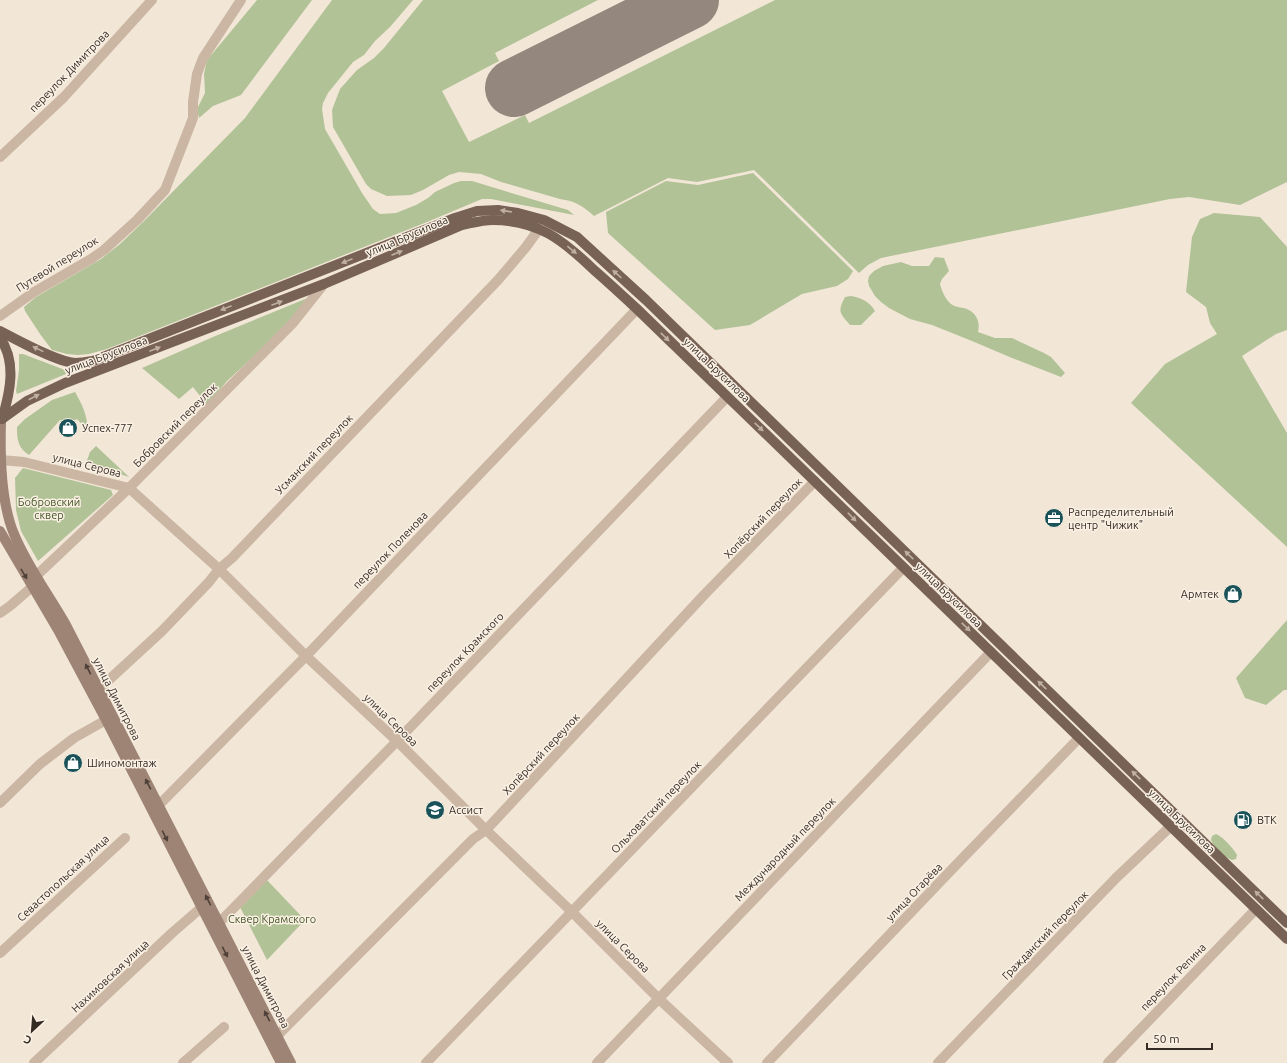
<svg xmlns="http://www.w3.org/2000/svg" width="1287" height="1063" font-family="Ubuntu,sans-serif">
  <rect width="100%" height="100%" fill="#f2e6d7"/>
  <g fill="#b2c297">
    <path d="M257 0H312L241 95 213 106 199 118 197 109 205 93 204 74 207 60Z"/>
    <path d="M332 0H413L390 27 375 41 364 55 353 62 328 93 323 103 322 109 325 129 362 193 373 209 380 214 396 213 416 205 428 198 435 192 454 183 461 181H472L568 210 574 215 491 199H482L427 222 107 349 89 354 78 355 67 354 52 350 40 334 25 311 24 307 36 297 101 259 120 244 144 221 245 118Z"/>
    <path d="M423 0H598L495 53 499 61 442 91 469 142 525 115 529 123 775 0H1287V182L1240 205 1189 197 1170 199 881 258 868 265 859 273 754 170 697 182 668 178 594 216C583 206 575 201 560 199L501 182 481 174 459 172 449 175 423 190 411 195 387 196 371 189 366 184 333 127 332 110 340 89 348 80 357 70 374 58 384 48Z"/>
    <path d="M753 173 853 271 848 279 837 286 802 294 750 325 715 330 608 233 606 212 666 181 698 185Z"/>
    <path d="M1214 213 1260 217 1287 247V330L1276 334 1242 356 1287 433V547L1131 403 1165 364 1217 334 1210 323 1206 307 1186 292 1192 237 1200 219Z"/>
    <path d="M935 257 944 258 949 271 942 279 940 284C942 291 945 299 951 304 956 308 964 307 969 310 978 315 980 324 978 332L995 338H1012L1044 353 1051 357 1065 373 1061 377 1012 358 972 341 932 325 910 319 889 308 881 302 875 296 869 286 868 281 869 276 874 271 883 266 901 262 912 266H929Z"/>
    <path d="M851 296C861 298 869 301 875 311L861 325H850C840 313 837 312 845 297Z"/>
    <path d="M310 297 313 302 227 381 207 405 193 387 179 399 142 368 213 337Z"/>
    <path d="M19 354H23L65 370 66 374 17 394 16 391 19 370Z"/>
    <path d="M75 392C83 406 87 415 88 431L77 419 70 422 60 420 29 455C18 448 17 440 17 427L25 419 52 400Z"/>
    <path d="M96 446 129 477 86 463 90 452Z"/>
    <path d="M23 468 111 490 113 495 38 561 21 531 16 510 15 478Z"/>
    <path d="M1287 620V690H1284L1266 705 1245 698 1236 678Z"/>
    <path d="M1216 834C1223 837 1233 848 1237 855L1236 859 1232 860C1224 858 1214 847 1211 840L1212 836Z"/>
    <path d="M266 879 305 920 267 960 240 907Z"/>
  </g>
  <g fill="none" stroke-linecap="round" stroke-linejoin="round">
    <path stroke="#94887e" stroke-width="58" d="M514 88 690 0"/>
    <g stroke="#cbb6a3" stroke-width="10">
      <path d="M0 157 64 97 152 0"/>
      <path d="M0 316 34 292 91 259 104 250 137 220 165 190 193 118V102L197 74 203 58 241 0"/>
      <path d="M1 460 24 462 129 488 219 569 306 656 397 741 486 830 572 912 659 999 728 1063"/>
      <path d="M36 576 129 488 293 323 324 284"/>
      <path d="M0 613 10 606 32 587"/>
      <path d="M99 689 162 631 209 582 219 569 232 558 498 280 526 247 539 229"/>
      <path d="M0 803 40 764 74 738 106 720"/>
      <path d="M159 805 306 656 637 309"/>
      <path d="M219 923 397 741 727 397"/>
      <path d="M0 953 125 838"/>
      <path d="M277 1036 473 839 486 830 704 595 815 481"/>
      <path d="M34 1063 172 933 202 907"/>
      <path d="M183 1063 224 1027"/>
      <path d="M426 1063 903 568"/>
      <path d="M597 1063 991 652"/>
      <path d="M767 1063 957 864 1079 738"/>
      <path d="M938 1063 1116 878 1171 826"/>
      <path d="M1108 1063 1256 909"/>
    </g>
    <g stroke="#9e8474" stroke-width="10">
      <path d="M1 422C0 455 1 503 14 534 27 566 49 595 66 625L291 1063"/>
      <path d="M0 531 58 630 106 720 281 1063"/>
    </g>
    <g stroke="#786255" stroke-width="10">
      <path d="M0 331C17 340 57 362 75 363 81 363 87 362 93 361L455 218 477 211 498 210 518 213 544 220 577 237 646 300 1287 923"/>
      <path d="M0 338C17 362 10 393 2 419"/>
      <path d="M2 419 27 401 65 383 324 284 462 225C472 223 482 220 493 220 538 220 563 240 594 270 609 283 623 296 637 309L1287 939"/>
    </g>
  </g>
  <defs><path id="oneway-solid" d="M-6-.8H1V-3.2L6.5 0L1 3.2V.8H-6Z"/></defs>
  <g fill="#c0b0a3">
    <use href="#oneway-solid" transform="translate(506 211) rotate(-171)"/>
    <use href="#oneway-solid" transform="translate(572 250) rotate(39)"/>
    <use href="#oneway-solid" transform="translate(397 253) rotate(-23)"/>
    <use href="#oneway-solid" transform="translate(347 261) rotate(158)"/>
    <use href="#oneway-solid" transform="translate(617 274) rotate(-138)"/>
    <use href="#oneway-solid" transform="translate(277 303) rotate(-21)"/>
    <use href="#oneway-solid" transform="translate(226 308) rotate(158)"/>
    <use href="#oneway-solid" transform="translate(665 337) rotate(44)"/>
    <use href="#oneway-solid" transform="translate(38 349) rotate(-154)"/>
    <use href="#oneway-solid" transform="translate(155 349) rotate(-21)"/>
    <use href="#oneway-solid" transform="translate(34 397) rotate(-27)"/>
    <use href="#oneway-solid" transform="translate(759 427) rotate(44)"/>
    <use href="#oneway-solid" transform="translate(852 517) rotate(45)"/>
    <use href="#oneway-solid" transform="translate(909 555) rotate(-136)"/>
    <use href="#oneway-solid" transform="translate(966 627) rotate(44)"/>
    <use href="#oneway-solid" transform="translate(1042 685) rotate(-136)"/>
    <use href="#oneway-solid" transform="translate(1136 775) rotate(-136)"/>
    <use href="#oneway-solid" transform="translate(1259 895) rotate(-136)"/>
  </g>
  <g fill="#4f4139">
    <use href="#oneway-solid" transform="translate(24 574) rotate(59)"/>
    <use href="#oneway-solid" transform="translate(88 669) rotate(-117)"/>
    <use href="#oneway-solid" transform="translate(148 784) rotate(-117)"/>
    <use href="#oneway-solid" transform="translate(165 836) rotate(63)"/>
    <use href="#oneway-solid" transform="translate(208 900) rotate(-117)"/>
    <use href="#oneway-solid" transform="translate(225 952) rotate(63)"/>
    <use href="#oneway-solid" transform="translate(267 1016) rotate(-117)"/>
  </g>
  <defs>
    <g id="shop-disc" transform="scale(1)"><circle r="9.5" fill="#195359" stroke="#faf0e3"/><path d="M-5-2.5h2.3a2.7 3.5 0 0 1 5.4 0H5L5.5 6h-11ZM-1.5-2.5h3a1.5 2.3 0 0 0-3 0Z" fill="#fff"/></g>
    <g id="office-disc" transform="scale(1)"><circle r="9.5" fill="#195359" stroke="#faf0e3"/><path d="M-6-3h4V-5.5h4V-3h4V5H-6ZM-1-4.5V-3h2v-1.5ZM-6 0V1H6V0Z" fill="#fff"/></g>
    <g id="school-disc" transform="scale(1)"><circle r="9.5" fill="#195359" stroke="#faf0e3"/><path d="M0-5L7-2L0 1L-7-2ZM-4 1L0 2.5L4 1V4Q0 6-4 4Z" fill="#fff"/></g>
    <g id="fuel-disc" transform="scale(1)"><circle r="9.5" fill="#195359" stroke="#faf0e3"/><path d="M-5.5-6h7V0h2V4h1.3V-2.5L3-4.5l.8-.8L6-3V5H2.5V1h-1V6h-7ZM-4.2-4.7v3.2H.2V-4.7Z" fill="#fff"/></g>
  </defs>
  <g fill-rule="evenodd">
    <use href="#shop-disc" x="68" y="428"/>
    <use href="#office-disc" x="1054" y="518"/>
    <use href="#shop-disc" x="1233" y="594"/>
    <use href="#shop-disc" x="73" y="763"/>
    <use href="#school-disc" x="435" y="810"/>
    <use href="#fuel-disc" x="1243" y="820"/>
  </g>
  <g text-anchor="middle" stroke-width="3" stroke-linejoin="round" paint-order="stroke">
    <g font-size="11" fill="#352b25" stroke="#faf0e3">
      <text transform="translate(69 71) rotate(-46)" y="4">переулок Димитрова</text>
      <text transform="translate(407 236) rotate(-23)" y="4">улица Брусилова</text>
      <text transform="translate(57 264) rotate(-32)" y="4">Путевой переулок</text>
      <text transform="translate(106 355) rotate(-21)" y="4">улица Брусилова</text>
      <text transform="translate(717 370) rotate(44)" y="4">улица Брусилова</text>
      <text transform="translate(175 425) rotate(-45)" y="4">Бобровский переулок</text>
      <text transform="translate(314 454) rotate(-46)" y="4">Усманский переулок</text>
      <text transform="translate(87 465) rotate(14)" y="4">улица Серова</text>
      <text transform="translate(763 518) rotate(-46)" y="4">Хопёрский переулок</text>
      <text transform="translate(390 550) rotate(-46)" y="4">переулок Поленова</text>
      <text transform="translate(949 595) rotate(44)" y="4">улица Брусилова</text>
      <text transform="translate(465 652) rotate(-46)" y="4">переулок Крамского</text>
      <text transform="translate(117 699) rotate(63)" y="4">улица Димитрова</text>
      <text transform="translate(391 720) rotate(44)" y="4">улица Серова</text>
      <text transform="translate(541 754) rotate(-47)" y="4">Хопёрский переулок</text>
      <text transform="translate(656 807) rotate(-46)" y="4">Ольховатский переулок</text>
      <text transform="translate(1182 821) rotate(44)" y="4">улица Брусилова</text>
      <text transform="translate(785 849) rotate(-46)" y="4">Международный переулок</text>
      <text transform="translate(63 878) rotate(-43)" y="4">Севастопольская улица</text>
      <text transform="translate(914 892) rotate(-46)" y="4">улица Огарёва</text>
      <text transform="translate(1045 935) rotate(-46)" y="4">Гражданский переулок</text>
      <text transform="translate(623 946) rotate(45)" y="4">улица Серова</text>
      <text transform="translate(110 976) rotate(-43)" y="4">Нахимовская улица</text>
      <text transform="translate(1173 977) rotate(-46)" y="4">переулок Репина</text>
      <text transform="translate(266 987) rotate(63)" y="4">улица Димитрова</text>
    </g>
    <g font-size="11" fill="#352b25" stroke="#faf0e3" text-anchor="start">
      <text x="82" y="432">Успех-777</text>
      <text x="1068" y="516">Распределительный<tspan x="1068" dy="13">центр "Чижик"</tspan></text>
      <text x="1219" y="598" text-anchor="end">Армтек</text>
      <text x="87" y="767">Шиномонтаж</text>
      <text x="449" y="814">Ассист</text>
      <text x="1257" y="824">ВТК</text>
    </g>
    <g font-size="11" fill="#435528" stroke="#faf0e3">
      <text x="49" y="506">Бобровский<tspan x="49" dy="13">сквер</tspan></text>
      <text x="272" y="923">Сквер Крамского</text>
    </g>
  </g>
  <g transform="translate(32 1031) rotate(206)" stroke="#faf0e3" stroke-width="3" paint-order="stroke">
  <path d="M0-3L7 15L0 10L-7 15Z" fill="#352b25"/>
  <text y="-6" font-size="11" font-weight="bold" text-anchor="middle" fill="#352b25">С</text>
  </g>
  <path d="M1147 1043v6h65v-6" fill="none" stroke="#352b25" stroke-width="2"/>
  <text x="1153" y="1043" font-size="12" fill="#352b25" stroke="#faf0e3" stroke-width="3" paint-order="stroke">50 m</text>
</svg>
